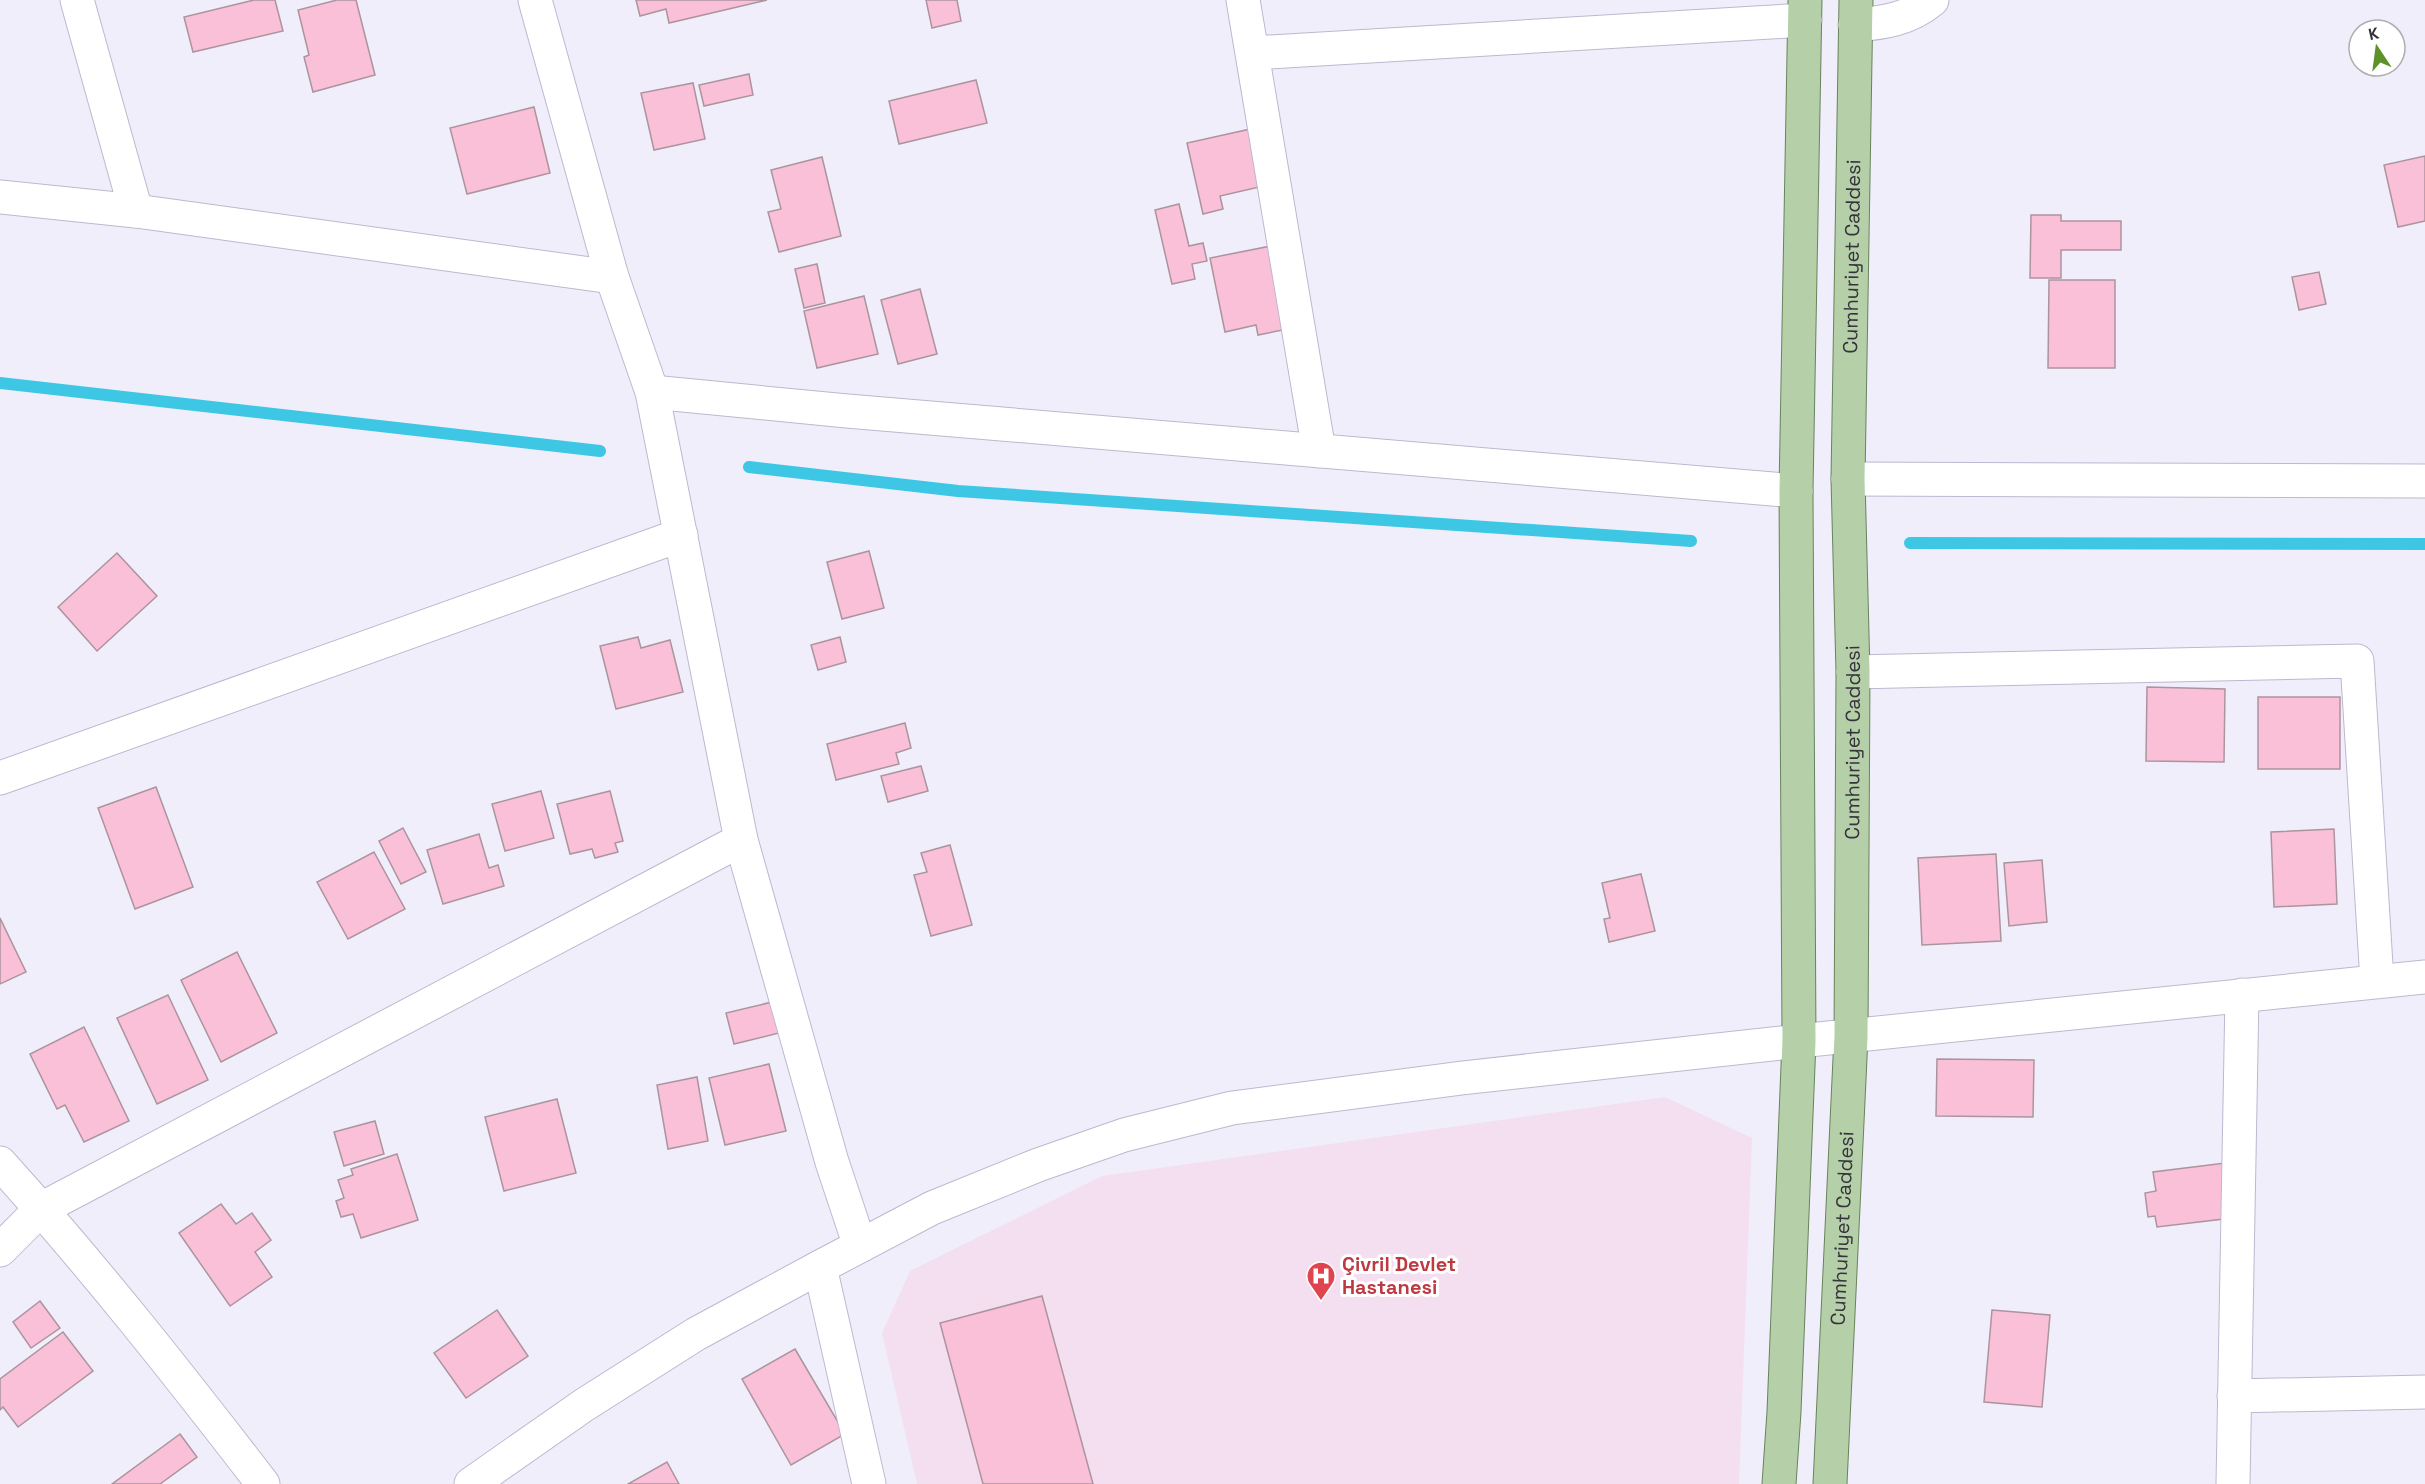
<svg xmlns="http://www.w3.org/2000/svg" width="2425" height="1484" font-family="'Space Grotesk',sans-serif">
  <rect width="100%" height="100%" fill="#f1eefc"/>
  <path fill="#f3dfef" d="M1665 1097 1752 1138 1739 1484H917L882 1333 910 1271 1102 1176Z"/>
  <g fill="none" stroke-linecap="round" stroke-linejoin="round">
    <g stroke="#3ec7e4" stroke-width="12">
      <path d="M0 383 600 451"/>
      <path d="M749 467 958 491 1691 541"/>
      <path d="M1910 543 2425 544"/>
    </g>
  </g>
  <g fill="#f9c0d8" stroke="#ac949e" stroke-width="1.5">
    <path d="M254 0H275L283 31 193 52 184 17Z"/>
    <path d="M337 0H356L375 75 313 92 304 57 309 55 298 10Z"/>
    <path d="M636 0H767L669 23 666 9 640 16Z"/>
    <path d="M926 0H957L961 21 932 28Z"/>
    <path d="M749 74 753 95 704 106 699 85Z"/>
    <path d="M976 80 987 123 899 144 889 101Z"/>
    <path d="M693 83 705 139 654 150 641 93Z"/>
    <path d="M534 107 550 173 467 194 450 128Z"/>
    <path d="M1255 128 1268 185 1220 196 1223 209 1203 214 1187 143Z"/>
    <path d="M2425 156V221L2398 227 2384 165Z"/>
    <path d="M822 157 841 236 779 252 768 212 781 209 771 170Z"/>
    <path d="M1179 204 1189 246 1203 243 1207 261 1192 264 1195 279 1172 284 1155 210Z"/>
    <path d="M2031 215H2061V221H2121V250H2061V278H2030Z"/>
    <path d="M1271 246 1288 329 1258 335 1256 325 1225 332 1210 258Z"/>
    <path d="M817 264 825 303 804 308 795 269Z"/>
    <path d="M2319 272 2326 304 2299 310 2292 277Z"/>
    <path d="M2049 280H2115V368H2048Z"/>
    <path d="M920 289 937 354 898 364 881 300Z"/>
    <path d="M864 296 878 354 817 368 804 311Z"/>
    <path d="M869 551 884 608 842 619 827 562Z"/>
    <path d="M117 553 157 596 97 651 58 607Z"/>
    <path d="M638 637 641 648 670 640 683 692 616 709 600 646Z"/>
    <path d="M840 637 846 662 818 670 811 645Z"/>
    <path d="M2147 687 2225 689 2224 762 2146 761Z"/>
    <rect x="2258" y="697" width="82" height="72"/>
    <path d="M905 723 911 748 896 753 899 764 836 780 827 744Z"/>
    <path d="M921 766 928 791 888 802 881 776Z"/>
    <path d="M156 787 193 887 135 909 98 808Z"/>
    <path d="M541 791 554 838 505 851 492 804Z"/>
    <path d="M610 791 623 841 615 843 618 852 595 858 592 849 570 854 557 804Z"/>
    <path d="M403 828 426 872 401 884 379 841Z"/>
    <path d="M2334 829 2337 904 2274 907 2271 832Z"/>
    <path d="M479 834 489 868 498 865 504 886 443 904 427 850Z"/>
    <path d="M950 845 972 925 931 936 914 875 927 872 921 853Z"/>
    <path d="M374 852 405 909 348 939 317 882Z"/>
    <path d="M1996 854 2001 941 1922 945 1918 858Z"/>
    <path d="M2042 860 2047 922 2009 926 2004 863Z"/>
    <path d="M1641 874 1655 931 1609 942 1604 919 1610 918 1602 883Z"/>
    <path d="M0 918 26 972 0 984Z"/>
    <path d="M237 952 277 1033 221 1062 181 980Z"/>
    <path d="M168 995 208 1080 157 1104 117 1018Z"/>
    <path d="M772 1002 779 1033 734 1044 726 1013Z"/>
    <path d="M84 1027 129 1121 84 1142 65 1105 57 1109 30 1054Z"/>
    <path d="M1937 1059 2034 1060 2033 1117 1936 1116Z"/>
    <path d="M769 1064 786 1131 725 1145 709 1078Z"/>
    <path d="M697 1077 708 1141 668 1149 657 1085Z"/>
    <path d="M557 1099 576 1173 504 1191 485 1117Z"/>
    <path d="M375 1121 384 1154 344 1166 334 1132Z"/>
    <path d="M397 1154 418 1220 361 1238 353 1214 341 1217 336 1201 344 1198 338 1180 353 1175 351 1169Z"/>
    <path d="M2225 1163 2232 1218 2157 1227 2155 1216 2148 1217 2145 1193 2156 1191 2153 1172Z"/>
    <path d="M221 1204 236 1224 252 1213 271 1240 255 1252 272 1277 230 1306 179 1233Z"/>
    <path d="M1042 1296 1093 1484H983L940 1323Z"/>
    <path d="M40 1301 60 1328 31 1348 13 1322Z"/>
    <path d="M497 1310 528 1356 466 1398 434 1353Z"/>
    <path d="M1992 1310 2050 1315 2042 1407 1984 1402Z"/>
    <path d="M63 1332 93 1371 18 1427 3 1407 0 1410V1379Z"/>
    <path d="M795 1349 845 1434 791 1465 742 1379Z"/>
    <path d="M180 1434 197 1457 160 1484H112Z"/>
    <path d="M667 1462 679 1484H628Z"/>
  </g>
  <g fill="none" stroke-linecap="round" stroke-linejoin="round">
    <g stroke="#bdb8cf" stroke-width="35">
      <g id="minor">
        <path d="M77 0 136 211"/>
        <path d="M535 0 612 277 652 392 741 840 832 1162 860 1246"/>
        <path d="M1243 0 1319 451"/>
        <path d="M1855 25C1884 23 1909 19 1932 0"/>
        <path d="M1253 53 1805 20"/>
        <path d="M0 197 136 211 612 277"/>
        <path d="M652 392 847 411 1796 491"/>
        <path d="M1848 479 2425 481"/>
        <path d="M1853 672 2357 661 2377 981"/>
        <path d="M0 778 681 535"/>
        <path d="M0 1163C93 1266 179 1375 263 1484"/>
        <path d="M0 1250 41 1209 741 840"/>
        <path d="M820 1267 869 1484"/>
        <path d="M2234 1396 2425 1392"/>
        <path d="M471 1484 584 1405 696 1334 820 1267 932 1208 1038 1165 1124 1135 1232 1108 1462 1078 1799 1041 2425 977"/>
        <path d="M2233 1484 2242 995"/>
      </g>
    </g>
    <g stroke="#68845c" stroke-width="35">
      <g id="major">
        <path d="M1779 1484 1784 1412 1799 1041 1796 491 1805 0"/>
        <path id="s1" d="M1830 1484 1851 1037 1853 672 1848 479 1856 0"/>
      </g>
    </g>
    <use href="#minor" stroke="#fff" stroke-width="33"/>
    <use href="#major" stroke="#b5cfa8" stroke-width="33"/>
  </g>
  <defs>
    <g id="hospital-pin" transform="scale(1.5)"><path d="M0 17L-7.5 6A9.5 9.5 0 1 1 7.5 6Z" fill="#e0444e" stroke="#fff"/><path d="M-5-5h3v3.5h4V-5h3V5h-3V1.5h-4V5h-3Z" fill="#fff"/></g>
  </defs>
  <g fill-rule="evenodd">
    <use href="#hospital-pin" x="1321" y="1276"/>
  </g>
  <g text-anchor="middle" stroke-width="6" stroke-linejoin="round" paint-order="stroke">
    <g font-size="20" fill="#35333c" stroke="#fff">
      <text dy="7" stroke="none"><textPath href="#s1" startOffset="1228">Cumhuriyet Caddesi</textPath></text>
      <text dy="7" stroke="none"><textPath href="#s1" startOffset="742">Cumhuriyet Caddesi</textPath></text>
      <text dy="7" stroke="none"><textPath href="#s1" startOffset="256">Cumhuriyet Caddesi</textPath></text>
    </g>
    <g font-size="20" font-weight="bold" fill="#be3a42" stroke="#fff" text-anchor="start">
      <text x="1342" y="1271">Çivril Devlet<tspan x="1342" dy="23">Hastanesi</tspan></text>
    </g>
  </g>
  <g transform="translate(2377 48) rotate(347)"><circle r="28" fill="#ffffff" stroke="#aeadb1" stroke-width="1.5"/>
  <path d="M0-4.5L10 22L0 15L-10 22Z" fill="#5e9129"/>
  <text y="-9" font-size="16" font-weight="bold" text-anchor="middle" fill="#35333c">K</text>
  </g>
</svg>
